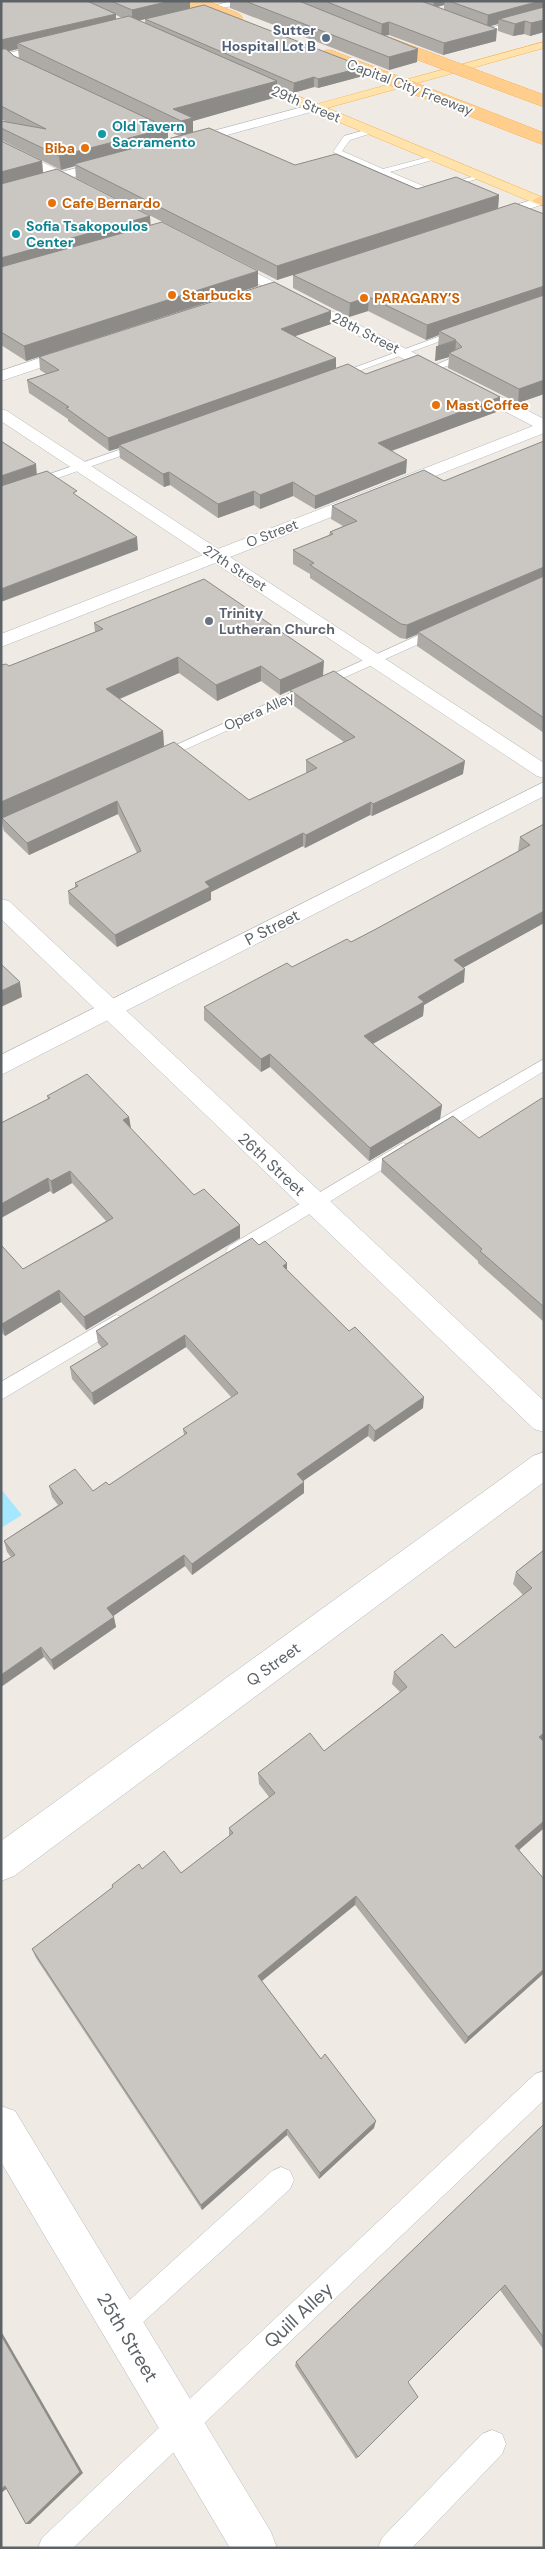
<svg xmlns="http://www.w3.org/2000/svg" width="545" height="2549" font-family="'DM Sans',sans-serif">
  <rect width="100%" height="100%" fill="#efebe4"/>
  <path fill="#a5e7ff" d="M1 1489 22 1515 1 1528Z"/>
  <g fill="none" stroke-linecap="round" stroke-linejoin="round">
    <g stroke="#b5b8bc" stroke-width="1">
      <g id="lane">
        <path d="M544 13V17L482 33 479 31Z"/>
        <path d="M369 129 373 131 372 133 350 140 342 151 383 169 436 155V159L390 172 428 188 480 175 484 177 427 193 333 152 344 136Z"/>
        <path d="M457 330 465 332 337 379 329 377Z"/>
        <path d="M454 357 459 360 457 362 434 371 429 368Z"/>
        <path d="M142 442 147 445 146 447 1 498V491Z"/>
        <path d="M439 626 445 630 443 633 164 759H154L152 756Z"/>
        <path d="M544 1059V1071L442 1133H430L428 1129 430 1125Z"/>
        <path d="M403 1143 409 1145 411 1149 409 1153 241 1256 235 1258 229 1256 226 1251 229 1246Z"/>
        <path d="M116 1315 122 1317 125 1322 122 1327 1 1400V1382Z"/>
        <path d="M544 2071V2100L73 2548H38L42 2538 535 2074Z"/>
        <path d="M281 2167 290 2171 294 2180 290 2189 130 2334 121 2338 112 2334 108 2325 112 2316 272 2171Z"/>
        <path d="M492 2430 502 2434 506 2444 502 2454 412 2548H378L382 2538 482 2434Z"/>
      </g>
    </g>
    <g stroke="#b5b8bc" stroke-width="1">
      <g id="street">
        <path d="M1 142 87 184 88 187 87 190H77L1 151Z"/>
        <path d="M544 196V204L490 222 483 218 485 215Z"/>
        <path d="M225 257 544 419V433L230 557 544 763V778L537 776 215 563 1 647V634L203 555 1 421V409L7 411 218 549 533 426 220 264 218 261Z"/>
        <path d="M76 346 84 351 81 354 1 381V371Z"/>
        <path d="M1 899 9 901 544 1401V1432L534 1429 1 919Z"/>
        <path d="M1 2106 15 2111 271 2532 277 2548H230L1 2162Z"/>
      </g>
    </g>
    <g stroke="#b3b9bd" stroke-width="1">
      <g id="secondary">
        <path d="M231 1H250L186 18 181 15Z"/>
        <path d="M54 42 58 43V47L1 61V55Z"/>
        <path d="M314 104 320 108 318 110 184 147 178 143 180 140Z"/>
        <path d="M111 159 117 163 115 166 1 196V188Z"/>
        <path d="M544 782V796L1 1075V1055Z"/>
        <path d="M544 1452V1482L14 1876 1 1881V1841L533 1456Z"/>
      </g>
    </g>
    <g stroke="#f7af55" stroke-width="1">
      <path id="primary" d="M544 42V48L327 108 544 198V204L539 205 310 110 237 77 239 75H247L317 104Z"/>
    </g>
    <g stroke="#f47f00" stroke-width="1">
      <path id="highway" d="M539 197 544 198V206L532 201Z"/>
    </g>
    <use href="#lane" fill="#fff" fill-rule="evenodd"/>
    <use href="#street" fill="#fff" fill-rule="evenodd"/>
    <use href="#secondary" fill="#fff" fill-rule="evenodd"/>
    <use href="#primary" fill="#ffe3aa" fill-rule="evenodd"/>
    <use href="#highway" fill="#ffce8c" fill-rule="evenodd"/>
    <g stroke="#f47f00" stroke-width="12" stroke-linecap="butt">
      <g id="highway-bridge">
        <path d="M192 1 237 19"/>
        <path d="M386 42 544 101"/>
        <path d="M328 55 544 139"/>
      </g>
    </g>
    <use href="#highway-bridge" stroke="#ffce8c" stroke-width="12"/>
  </g>
  <g fill="#aeaaa6" fill-rule="evenodd">
    <path d="M1 1H190V8L364 67 363 76 318 88 314 87 293 93 277 85V97L193 121V133L295 165 417 189 499 195 498 208 544 214V394L518 403 448 368 449 357 435 361 439 346H438L439 335 426 340 368 311 349 317 293 288V275L277 280 76 178 75 166 61 170 1 140V121L7 122 1 119ZM116 15 122 18 116 19ZM145 19V24L139 21ZM18 49 19 58 14 56 9 51ZM168 131 179 136 168 139Z"/>
    <path d="M230 1H544V32L530 36 524 34 513 36 498 31V24L490 26 496 41 443 55 389 35 384 36 417 62 389 70 230 8ZM444 5V10L437 7Z"/>
    <path d="M1 141 42 161 43 172 151 226 258 286 26 361 1 345Z"/>
    <path d="M331 311V324L295 336 336 369 500 397 499 411 392 451 406 473 315 509 293 496 260 509 254 505 218 518 170 485 164 487 120 458 119 448 109 451 68 421V419L29 393 27 380 46 374 40 370 39 357Z"/>
    <path d="M544 441V733L417 646 418 634 406 639 400 638 310 578V574L293 564V550L329 535 330 532 343 526 331 519 332 506 444 481Z"/>
    <path d="M94 623 323 675 463 774 372 816 370 815 305 848 303 846 211 892V900L117 947 69 904 68 891 75 888V883L137 853 118 814 29 855 4 831 1 819 9 666 95 632ZM179 673 217 701 261 681 280 695 290 690V703L344 742 306 760V773L249 800 164 746 163 731 120 699Z"/>
    <path d="M544 824V923L464 967V982L424 1005 423 1016 373 1044 442 1105 440 1119 369 1161 270 1067 261 1072 204 1020V1007L351 942 376 929 518 851 520 837Z"/>
    <path d="M47 1096 129 1117 131 1129 194 1195 240 1238 86 1330 61 1302 5 1336 1 1332V1245L23 1269 106 1221 72 1183 53 1194 50 1191 1 1218V1123L48 1099Z"/>
    <path d="M544 1100V1322L478 1263V1261L381 1172 382 1159 479 1138Z"/>
    <path d="M259 1245 287 1263V1270L423 1408 374 1442 368 1436 303 1481 304 1493 192 1575 185 1566 113 1616 116 1627 54 1670 44 1657 11 1557 7 1552 4 1541 58 1505 52 1497 49 1486 93 1491 109 1485 184 1435 183 1429 232 1398 186 1347 94 1405 72 1379 70 1367 102 1348 98 1343 96 1331Z"/>
    <path d="M544 1550V1828L519 1850 544 1879V1976L543 1974 465 2044 355 1905 262 1981 321 2059 374 2128 319 2179 287 2135 202 2210 36 1958 32 1949 113 1887 112 1885 142 1869 181 1873 229 1836V1828L269 1797 259 1784 258 1773 324 1751 400 1692 392 1684 394 1672 455 1648 523 1595 513 1584 516 1572Z"/>
    <path d="M544 2124V2350L500 2290 408 2382 358 2457 356 2459 295 2366 296 2362Z"/>
  </g>
  <g fill="#8d8b87">
    <path d="M170 1H190V9L132 22V10Z"/>
    <path d="M434 1H445L444 5 433 8Z"/>
    <path d="M540 1H544V12L499 19 498 24 487 27 488 15Z"/>
    <path d="M116 14V26L17 43 18 49 1 53V40Z"/>
    <path d="M544 20V32L530 36 531 23Z"/>
    <path d="M525 21 524 34 513 36 515 24Z"/>
    <path d="M389 22V35L381 36 382 24Z"/>
    <path d="M497 29 496 41 443 55 444 43Z"/>
    <path d="M418 49 417 62 389 70V57Z"/>
    <path d="M364 67 363 76 318 88V79Z"/>
    <path d="M314 77V87L293 93 294 83Z"/>
    <path d="M277 81V97L193 121V134L181 138V121L173 109Z"/>
    <path d="M168 128V141L74 164 75 166 61 170 59 156Z"/>
    <path d="M42 161 43 175 1 186V172Z"/>
    <path d="M499 195 498 209 277 280V266Z"/>
    <path d="M150 216 151 230 1 273V258Z"/>
    <path d="M258 271V286L26 361 24 346Z"/>
    <path d="M544 286V299L439 331V335L426 340 427 325Z"/>
    <path d="M369 297 368 311 349 317 350 303Z"/>
    <path d="M331 311V324L281 341V329Z"/>
    <path d="M456 341 455 355 449 353V357L435 361 436 347Z"/>
    <path d="M336 358V371L119 445V448L109 451 108 438Z"/>
    <path d="M544 380V394L518 403 519 389Z"/>
    <path d="M500 397 499 411 377 456 378 443Z"/>
    <path d="M407 460 406 473 315 509V496Z"/>
    <path d="M36 464 37 476 1 489V476Z"/>
    <path d="M169 472 170 485 164 487 163 474Z"/>
    <path d="M293 482V496L260 509V495Z"/>
    <path d="M254 491V505L218 518V504Z"/>
    <path d="M137 537 138 550 1 602V589Z"/>
    <path d="M544 567V580L418 632V634L406 639 407 625Z"/>
    <path d="M178 657 179 673 107 704 106 689Z"/>
    <path d="M324 661 323 676 280 695V680Z"/>
    <path d="M261 666V681L217 701 216 685Z"/>
    <path d="M163 731 164 747 1 819V802Z"/>
    <path d="M465 761 463 774 372 816 373 804Z"/>
    <path d="M117 801 118 814 29 855 27 843Z"/>
    <path d="M371 802 370 815 305 848 306 835Z"/>
    <path d="M303 833V846L211 892V900L117 947 115 935 205 882Z"/>
    <path d="M544 911V923L452 974 454 960Z"/>
    <path d="M465 969 464 982 424 1005 423 1016 363 1049 364 1036 418 997Z"/>
    <path d="M20 982 22 997 1 1007V991Z"/>
    <path d="M270 1054V1067L261 1072V1059Z"/>
    <path d="M442 1105 440 1119 369 1161 370 1148Z"/>
    <path d="M129 1117 131 1129 123 1120Z"/>
    <path d="M70 1171 72 1183 53 1194 51 1181Z"/>
    <path d="M48 1178 50 1191 1 1218V1204Z"/>
    <path d="M240 1225V1238L86 1330 84 1317Z"/>
    <path d="M287 1263V1276L283 1266Z"/>
    <path d="M59 1290 61 1302 5 1336 2 1324Z"/>
    <path d="M185 1335 186 1347 94 1405 92 1393Z"/>
    <path d="M424 1397 423 1408 374 1442 375 1431Z"/>
    <path d="M369 1424 368 1436 296 1486 297 1474Z"/>
    <path d="M304 1482V1493L192 1575V1564Z"/>
    <path d="M184 1555 185 1566 109 1619 107 1608Z"/>
    <path d="M114 1617 116 1627 54 1670 51 1660Z"/>
    <path d="M41 1647 44 1657 1 1687V1675Z"/>
    <path d="M544 1733V1741L535 1748 539 1737Z"/>
    <path d="M544 1821V1828L512 1856 515 1846Z"/>
    <path d="M356 1896 355 1905 258 1984V1976Z"/>
    <path d="M544 1969V1972L543 1974 465 2044 468 2037Z"/>
    <path d="M376 2121 374 2128 319 2179 320 2173Z"/>
    <path d="M287 2129V2135L202 2210 201 2205Z"/>
    <path d="M1 2331 83 2473 30 2524H26Z"/>
    <path d="M5 2486 9 2487 1 2493V2489Z"/>
  </g>
  <g fill="#cac6c1" stroke="#8d8b87">
    <path d="M1 1H87L116 14 1 40Z"/>
    <path d="M111 1H170L132 10Z"/>
    <path d="M245 1H299L418 49 389 57Z"/>
    <path d="M325 1H421L497 29 444 43 389 22 382 24Z"/>
    <path d="M449 1H540L488 15Z"/>
    <path d="M204 5 364 67 318 79 314 77 294 83 145 19Z"/>
    <path d="M544 7V20L531 23 525 21 515 24 499 19Z"/>
    <path d="M129 16 277 81 173 109 193 118 181 121 17 43Z"/>
    <path d="M1 49H6L14 56 168 128 59 156 1 128V121L46 129 1 106Z"/>
    <path d="M209 128 295 165 336 154 417 189 456 177 499 195 277 266 74 164Z"/>
    <path d="M1 141 42 161 1 172Z"/>
    <path d="M57 169 150 216 1 258V184Z"/>
    <path d="M515 203 544 214V286L427 325 369 297 350 303 293 275Z"/>
    <path d="M162 222 258 271 24 346 1 332V267Z"/>
    <path d="M274 282 331 311 281 329 336 358 108 438 66 408 69 407 27 380 59 370 39 357Z"/>
    <path d="M544 295V380L519 389 449 353 462 347 456 341 436 347 456 340 439 331Z"/>
    <path d="M418 355 500 397 378 443 407 460 315 496 293 482 260 495 254 491 218 504 169 472 163 474 119 445 348 364 366 374Z"/>
    <path d="M1 441 36 464 1 476Z"/>
    <path d="M544 441V567L407 625 401 624 310 565 314 563 293 550 333 534 330 532 357 521 332 506 424 470 444 481Z"/>
    <path d="M47 471 77 491 73 493 137 537 1 589V486Z"/>
    <path d="M544 576V718L418 632Z"/>
    <path d="M204 579 324 661 280 680 261 666 216 685 178 657 106 689 163 731 1 802V665L6 664 9 666 103 629 94 623Z"/>
    <path d="M334 671 465 761 373 804 371 802 306 835 303 833 205 882 210 887 115 935 68 891 78 886 75 883 141 851 117 801 27 843 2 818 174 742 249 800 317 768 306 760 355 737 290 690Z"/>
    <path d="M544 824V911L454 960 465 969 418 997 424 1002 364 1036 442 1105 370 1148 270 1054 261 1059 204 1007 287 963 292 967 347 939 351 942 376 929 530 845 520 837Z"/>
    <path d="M1 964 20 982 1 991Z"/>
    <path d="M87 1074 129 1117 123 1120 194 1195 204 1189 240 1225 84 1317 59 1290 2 1324 1 1323V1245L23 1269 113 1218 70 1171 51 1181 48 1178 1 1204V1123L50 1098 47 1096Z"/>
    <path d="M542 1098 544 1100V1307L480 1251 482 1249 382 1159 453 1116 479 1138Z"/>
    <path d="M252 1238 259 1245 265 1241 287 1263 283 1266 349 1331 355 1327 424 1397 375 1431 369 1424 297 1474 304 1482 192 1564 184 1555 107 1608 114 1617 51 1660 41 1647 1 1675V1563L15 1555 4 1541 63 1503 49 1486 75 1469 93 1491 106 1482 109 1485 187 1433 183 1429 238 1393 185 1335 92 1393 70 1367 108 1344 96 1331Z"/>
    <path d="M544 1550V1733L539 1737 544 1742V1821L515 1846 544 1879V1969L468 2037 356 1896 258 1976 321 2059 325 2054 376 2121 320 2173 287 2129 201 2205 32 1949 113 1887 112 1885 139 1864 142 1869 164 1851 181 1873 233 1833 229 1828 275 1793 258 1773 310 1733 324 1751 407 1687 394 1672 442 1634 455 1648 532 1588 516 1572Z"/>
    <path d="M544 2124V2338L505 2285 408 2382 418 2397 358 2457 296 2362Z"/>
    <path d="M1 2335 80 2472 26 2524 5 2486 1 2489Z"/>
  </g>
  <circle fill="#5c6f8a" stroke="#fff" stroke-width="2" cx="326" cy="38" r="5"/>
  <g fill="#0f9aa8" stroke="#fff" stroke-width="2">
    <circle cx="102" cy="134" r="5"/>
    <circle cx="16" cy="234" r="5"/>
  </g>
  <g fill="#e8710a" stroke="#fff" stroke-width="2">
    <circle cx="85" cy="148" r="5"/>
    <circle cx="52" cy="203" r="5"/>
    <circle cx="172" cy="295" r="5"/>
    <circle cx="364" cy="298" r="5"/>
    <circle cx="436" cy="405" r="5"/>
  </g>
  <circle fill="#6b7280" stroke="#fff" stroke-width="2" cx="209" cy="621" r="5"/>
  <g text-anchor="middle" stroke-width="4" stroke-linejoin="round" paint-order="stroke">
    <g font-size="14" font-weight="bold" fill="#4e5e75" stroke="#fff" text-anchor="end">
      <text x="316" y="35">Sutter<tspan x="316" dy="16">Hospital Lot B</tspan></text>
    </g>
    <g font-size="14" fill="#5c6266" stroke="#fff">
      <text transform="translate(410 87) rotate(21)" y="5">Capital City Freeway</text>
      <text transform="translate(306 104) rotate(23)" y="5">29th Street</text>
      <text transform="translate(366 333) rotate(27)" y="5">28th Street</text>
      <text transform="translate(272 533) rotate(-21)" y="5">O Street</text>
      <text transform="translate(235 568) rotate(33)" y="5">27th Street</text>
      <text transform="translate(259 711) rotate(-24)" y="5">Opera Alley</text>
    </g>
    <g font-size="14" font-weight="bold" fill="#0d838f" stroke="#fff" text-anchor="start">
      <text x="112" y="131">Old Tavern<tspan x="112" dy="16">Sacramento</tspan></text>
      <text x="26" y="231">Sofia Tsakopoulos<tspan x="26" dy="16">Center</tspan></text>
    </g>
    <g font-size="14" font-weight="bold" fill="#c56008" stroke="#fff" text-anchor="start">
      <text x="75" y="153" text-anchor="end">Biba</text>
      <text x="62" y="208">Cafe Bernardo</text>
      <text x="182" y="300">Starbucks</text>
      <text x="374" y="303">PARAGARY’S</text>
      <text x="446" y="410">Mast Coffee</text>
    </g>
    <g font-size="14" font-weight="bold" fill="#5b616d" stroke="#fff" text-anchor="start">
      <text x="219" y="618">Trinity<tspan x="219" dy="16">Lutheran Church</tspan></text>
    </g>
    <g font-size="16" fill="#5c6266" stroke="#fff">
      <text transform="translate(272 927) rotate(-27)" y="6">P Street</text>
      <text transform="translate(272 1164) rotate(43)" y="6">26th Street</text>
      <text transform="translate(273 1664) rotate(-36)" y="6">Q Street</text>
    </g>
    <g font-size="19" fill="#5c6266" stroke="#fff">
      <text transform="translate(298 2315) rotate(-43)" y="7">Quill Alley</text>
      <text transform="translate(128 2337) rotate(59)" y="7">25th Street</text>
    </g>
  </g>
  <rect width="545" height="2549" fill="none" stroke="#5c6266" stroke-width="5"/>
</svg>
